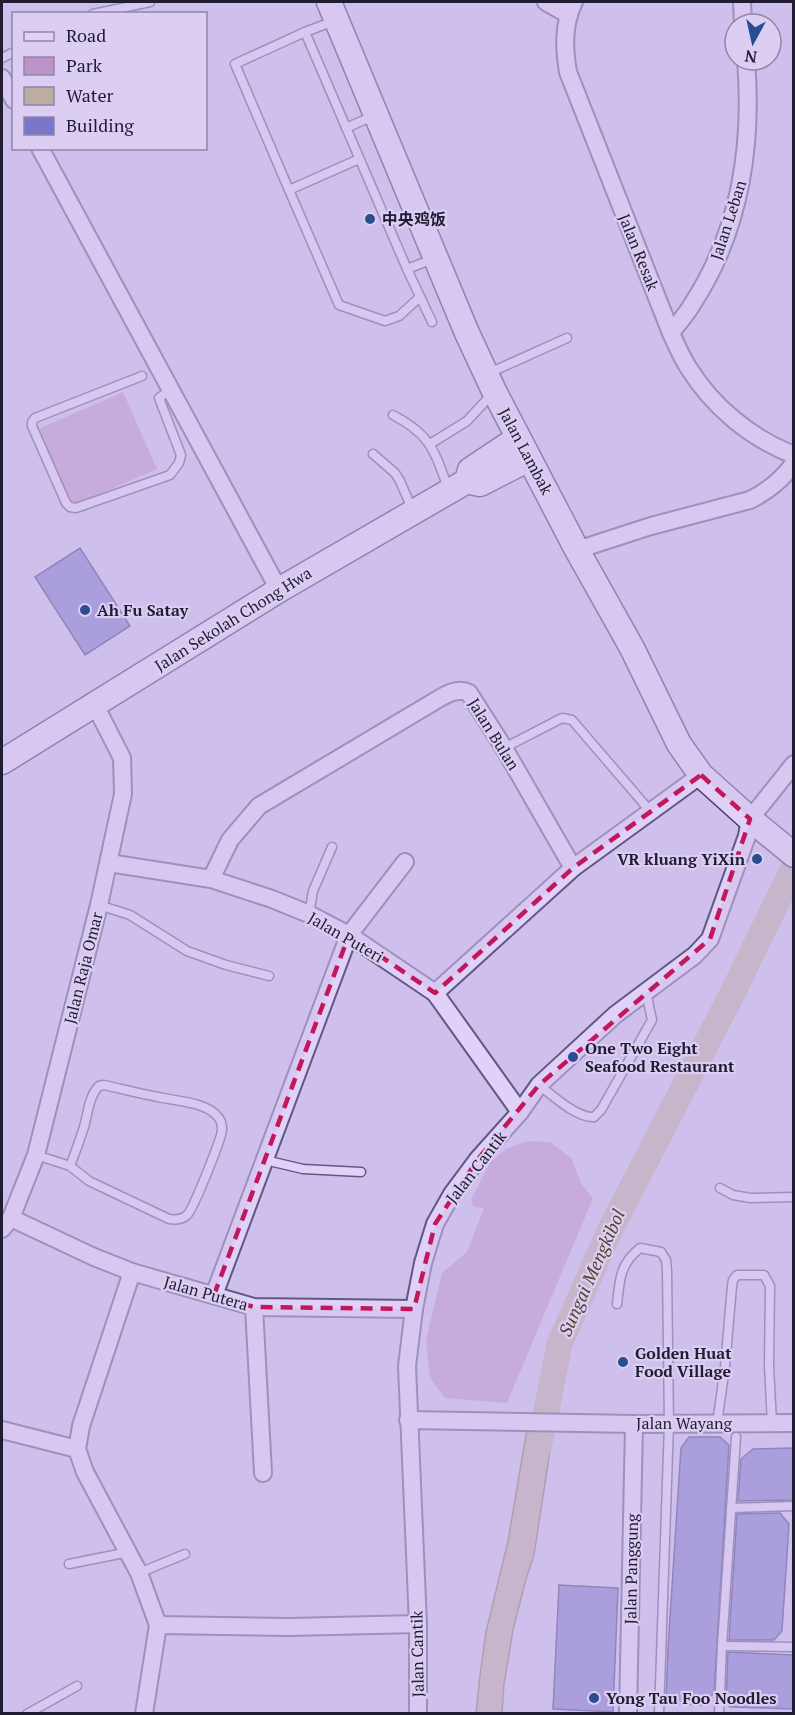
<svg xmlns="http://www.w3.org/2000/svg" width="795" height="1715" font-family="'PT Serif','Noto Sans SC',serif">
  <rect width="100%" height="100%" fill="#cfbfec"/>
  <g fill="#bd93c9">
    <path d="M123 392 157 469 72 506 38 429Z"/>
    <path d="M527 1141 550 1142 571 1158 582 1185 593 1198 507 1403 445 1398 430 1378 426 1340 442 1273 467 1252 484 1208 474 1207 471 1200 490 1162 506 1149Z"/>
  </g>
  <path fill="#bdaca2" stroke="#8a776a" stroke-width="1.5" d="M527 1429 553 1431 534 1555 526 1579 513 1630 504 1684 502 1713 476 1714 480 1675 486 1632 508 1541Z"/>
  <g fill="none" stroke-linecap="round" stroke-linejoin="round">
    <path stroke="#bdaca2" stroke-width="26" d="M539 1446 560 1343 610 1230 731 996 794 867"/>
  </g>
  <g fill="#7c76c9" stroke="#433f81" stroke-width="1.5">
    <path d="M80 548 130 626 85 655 35 577Z"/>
    <path d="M689 1437H720L729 1445 714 1693 702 1705 672 1704 666 1696 668 1649 681 1448Z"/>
    <path d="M794 1448V1500L738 1501 741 1459 753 1449Z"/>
    <path d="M780 1513 789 1524 782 1631 774 1640H729L737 1514Z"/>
    <path d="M559 1585 618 1588 613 1712 553 1709Z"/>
    <path d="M728 1652 794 1655V1709L730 1707 726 1702Z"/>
  </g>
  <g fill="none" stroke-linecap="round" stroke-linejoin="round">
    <g stroke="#605883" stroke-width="11">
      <g id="lane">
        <path d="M93 14 150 2"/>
        <path d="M334 21 305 32 407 269 433 259"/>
        <path d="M2 58 14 52"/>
        <path d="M346 128 373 116"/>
        <path d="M359 159 289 190 339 305 385 321 399 316 420 297"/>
        <path d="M289 190 235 64 305 32"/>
        <path d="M407 269 432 322"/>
        <path d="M487 374 567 338"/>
        <path d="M142 376 35 418 32 422V426L66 503 70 507 76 508 170 475 179 463 181 455 159 398 170 390"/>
        <path d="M393 415C431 435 434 450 448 488"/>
        <path d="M430 444 467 421 492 394"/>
        <path d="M373 454 395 473 400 481 413 511"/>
        <path d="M504 748 562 718 572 720 651 812"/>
        <path d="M99 905 130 915 187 951 226 965 269 976"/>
        <path d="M309 914 313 891 332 847"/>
        <path d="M539 1085C553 1096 577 1118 594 1117L601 1110 652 1020 646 992"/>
        <path d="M36 1155 70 1166 89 1181 169 1219C176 1220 182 1220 187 1215 193 1210 221 1140 222 1130 222 1126 221 1120 218 1117 207 1102 175 1101 158 1097 140 1094 122 1089 104 1085L99 1086C88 1097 88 1116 83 1130 79 1142 75 1154 70 1166"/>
        <path d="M265 1160 303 1169 361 1172"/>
        <path d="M720 1188 733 1195 751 1198 794 1197"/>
        <path d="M617 1304C620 1280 619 1265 640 1248L661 1252 666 1260 667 1271 669 1424 659 1714"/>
        <path d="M717 1424 725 1367 732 1286 733 1280 737 1275H764L770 1286 769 1366 772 1423"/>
        <path d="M731 1508 794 1506"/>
        <path d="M69 1564 129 1552"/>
        <path d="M139 1573 185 1554"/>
        <path d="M722 1646 794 1647"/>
        <path d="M27 1714 77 1686"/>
        <path d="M719 1714 722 1646 736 1437"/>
      </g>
    </g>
    <g stroke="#605883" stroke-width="20">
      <g id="street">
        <path d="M546 2 569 15"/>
        <path d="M574 2C563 24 564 48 568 72L671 333C676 344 681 356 688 367 712 406 750 438 794 455"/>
        <path d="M742 2 743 24"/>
        <path d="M2 78 14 100"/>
        <path d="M40 148 279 590"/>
        <path d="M671 333C678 323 687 314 693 303 741 229 753 146 746 60"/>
        <path d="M577 550 651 526 750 500C768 491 782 480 794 463"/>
        <path d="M109 863 211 879 272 899 309 914 349 935 435 993 520 1112"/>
        <path d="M573 868 701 775"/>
        <path d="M211 879 230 840 259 806 435 701C445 695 457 687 469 693L504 748 573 868 435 993"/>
        <path d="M11 1218 94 1257 132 1272 254 1307 414 1309"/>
        <path d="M2 1229 11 1218 36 1155 99 905 123 794 122 758 95 705"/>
        <path d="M132 1272 81 1426 77 1449 85 1472 139 1573 158 1625 144 1714"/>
        <path d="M214 1295 349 935 405 862"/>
        <path d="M254 1307 263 1473"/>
        <path d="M408 1420 634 1424 794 1423"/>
        <path d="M2 1430 77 1449"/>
        <path d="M158 1625 289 1627 418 1624"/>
        <path d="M418 1714V1624L407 1366 414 1309 423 1263 435 1224 452 1194 478 1159 520 1112 539 1085 615 1015 695 955 710 939 747 836 750 819 794 764"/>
        <path d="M628 1714 634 1424"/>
      </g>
    </g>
    <g stroke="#423b65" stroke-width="27">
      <g id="secondary">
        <path d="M329 2 467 333 494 391 577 550 632 648 679 744 701 775 750 819 794 855"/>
        <path d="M467 481 470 470 518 438"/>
        <path d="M2 762 279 590 467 481 480 484 529 459"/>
      </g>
    </g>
    <use href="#lane" stroke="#dfd1f7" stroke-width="8"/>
    <use href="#street" stroke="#dfd1f7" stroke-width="16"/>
    <use href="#secondary" stroke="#dfd1f7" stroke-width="24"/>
  </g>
  <path d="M0 0H795V1715H0ZM701 775 750 819 710 939 539 1085 478 1159 435 1224 414 1309 254 1307 214 1295 349 935 435 993 573 868Z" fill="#cfbfec" fill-opacity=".55" fill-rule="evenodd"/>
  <path fill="none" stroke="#c2185b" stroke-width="4.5" stroke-dasharray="12 8" stroke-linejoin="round" d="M701 775 750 819 710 939 539 1085 478 1159 435 1224 414 1309 254 1307 214 1295 349 935 435 993 573 868Z"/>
  <g fill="#2a4d90" stroke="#dccef3" stroke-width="2">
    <circle cx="370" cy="219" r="6"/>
    <circle cx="85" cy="610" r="6"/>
    <circle cx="757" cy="859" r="6"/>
    <circle cx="573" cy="1057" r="6"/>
    <circle cx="623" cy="1362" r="6"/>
    <circle cx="594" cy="1698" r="6"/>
  </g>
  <g text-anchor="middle" stroke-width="4.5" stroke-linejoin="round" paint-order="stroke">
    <g font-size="16" font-weight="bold" fill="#1f1c33" stroke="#dccef3" text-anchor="start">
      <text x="382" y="225">中央鸡饭</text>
      <text x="97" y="616">Ah Fu Satay</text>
      <text x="745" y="865" text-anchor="end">VR kluang YiXin</text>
      <text x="585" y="1054">One Two Eight<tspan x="585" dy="18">Seafood Restaurant</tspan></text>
      <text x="635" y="1359">Golden Huat<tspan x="635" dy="18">Food Village</tspan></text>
      <text x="606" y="1704">Yong Tau Foo Noodles</text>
    </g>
    <g font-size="16" fill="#1f1c33" stroke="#dccef3">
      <text transform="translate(728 220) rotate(-72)" y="6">Jalan Leban</text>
      <text transform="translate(639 252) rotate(68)" y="6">Jalan Resak</text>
      <text transform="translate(526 451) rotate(62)" y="6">Jalan Lambak</text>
      <text transform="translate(233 619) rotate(-32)" y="6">Jalan Sekolah Chong Hwa</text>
      <text transform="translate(494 734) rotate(58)" y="6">Jalan Bulan</text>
      <text transform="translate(346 937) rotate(30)" y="6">Jalan Puteri</text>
      <text transform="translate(83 968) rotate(-76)" y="6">Jalan Raja Omar</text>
      <text transform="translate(476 1167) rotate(-52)" y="6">Jalan Cantik</text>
      <text transform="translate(206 1293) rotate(16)" y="6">Jalan Putera</text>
      <text x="684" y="1429">Jalan Wayang</text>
      <text transform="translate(631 1569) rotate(-89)" y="6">Jalan Panggung</text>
      <text transform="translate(417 1654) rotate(-91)" y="6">Jalan Cantik</text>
    </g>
    <g font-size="18" font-style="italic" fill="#52432c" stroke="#dccef3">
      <text transform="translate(592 1273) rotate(-66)" y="6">Sungai Mengkibol</text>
    </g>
  </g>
  <rect width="795" height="1715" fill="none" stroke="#1f1c33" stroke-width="6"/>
  <rect x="12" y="12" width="195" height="138" fill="#dccef3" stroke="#9087a6" stroke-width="1.5"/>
  <rect x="24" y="32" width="30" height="9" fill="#dfd1f7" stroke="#9087a6" stroke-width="1.5"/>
  <text x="66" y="42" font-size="18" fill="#1f1c33">Road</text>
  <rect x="24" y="57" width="30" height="18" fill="#bd93c9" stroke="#9087a6" stroke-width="1.5"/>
  <text x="66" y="72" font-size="18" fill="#1f1c33">Park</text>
  <rect x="24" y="87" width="30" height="18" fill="#bdaca2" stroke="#9087a6" stroke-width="1.5"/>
  <text x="66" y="102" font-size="18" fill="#1f1c33">Water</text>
  <rect x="24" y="117" width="30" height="18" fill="#7c76c9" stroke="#9087a6" stroke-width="1.5"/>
  <text x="66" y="132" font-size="18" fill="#1f1c33">Building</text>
  <g transform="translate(753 42) rotate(188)"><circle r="28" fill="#dccef3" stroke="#9087a6" stroke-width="1.5"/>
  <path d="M0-4.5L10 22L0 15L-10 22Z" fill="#2a4d90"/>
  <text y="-9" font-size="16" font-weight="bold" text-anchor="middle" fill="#1f1c33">N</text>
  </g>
</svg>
